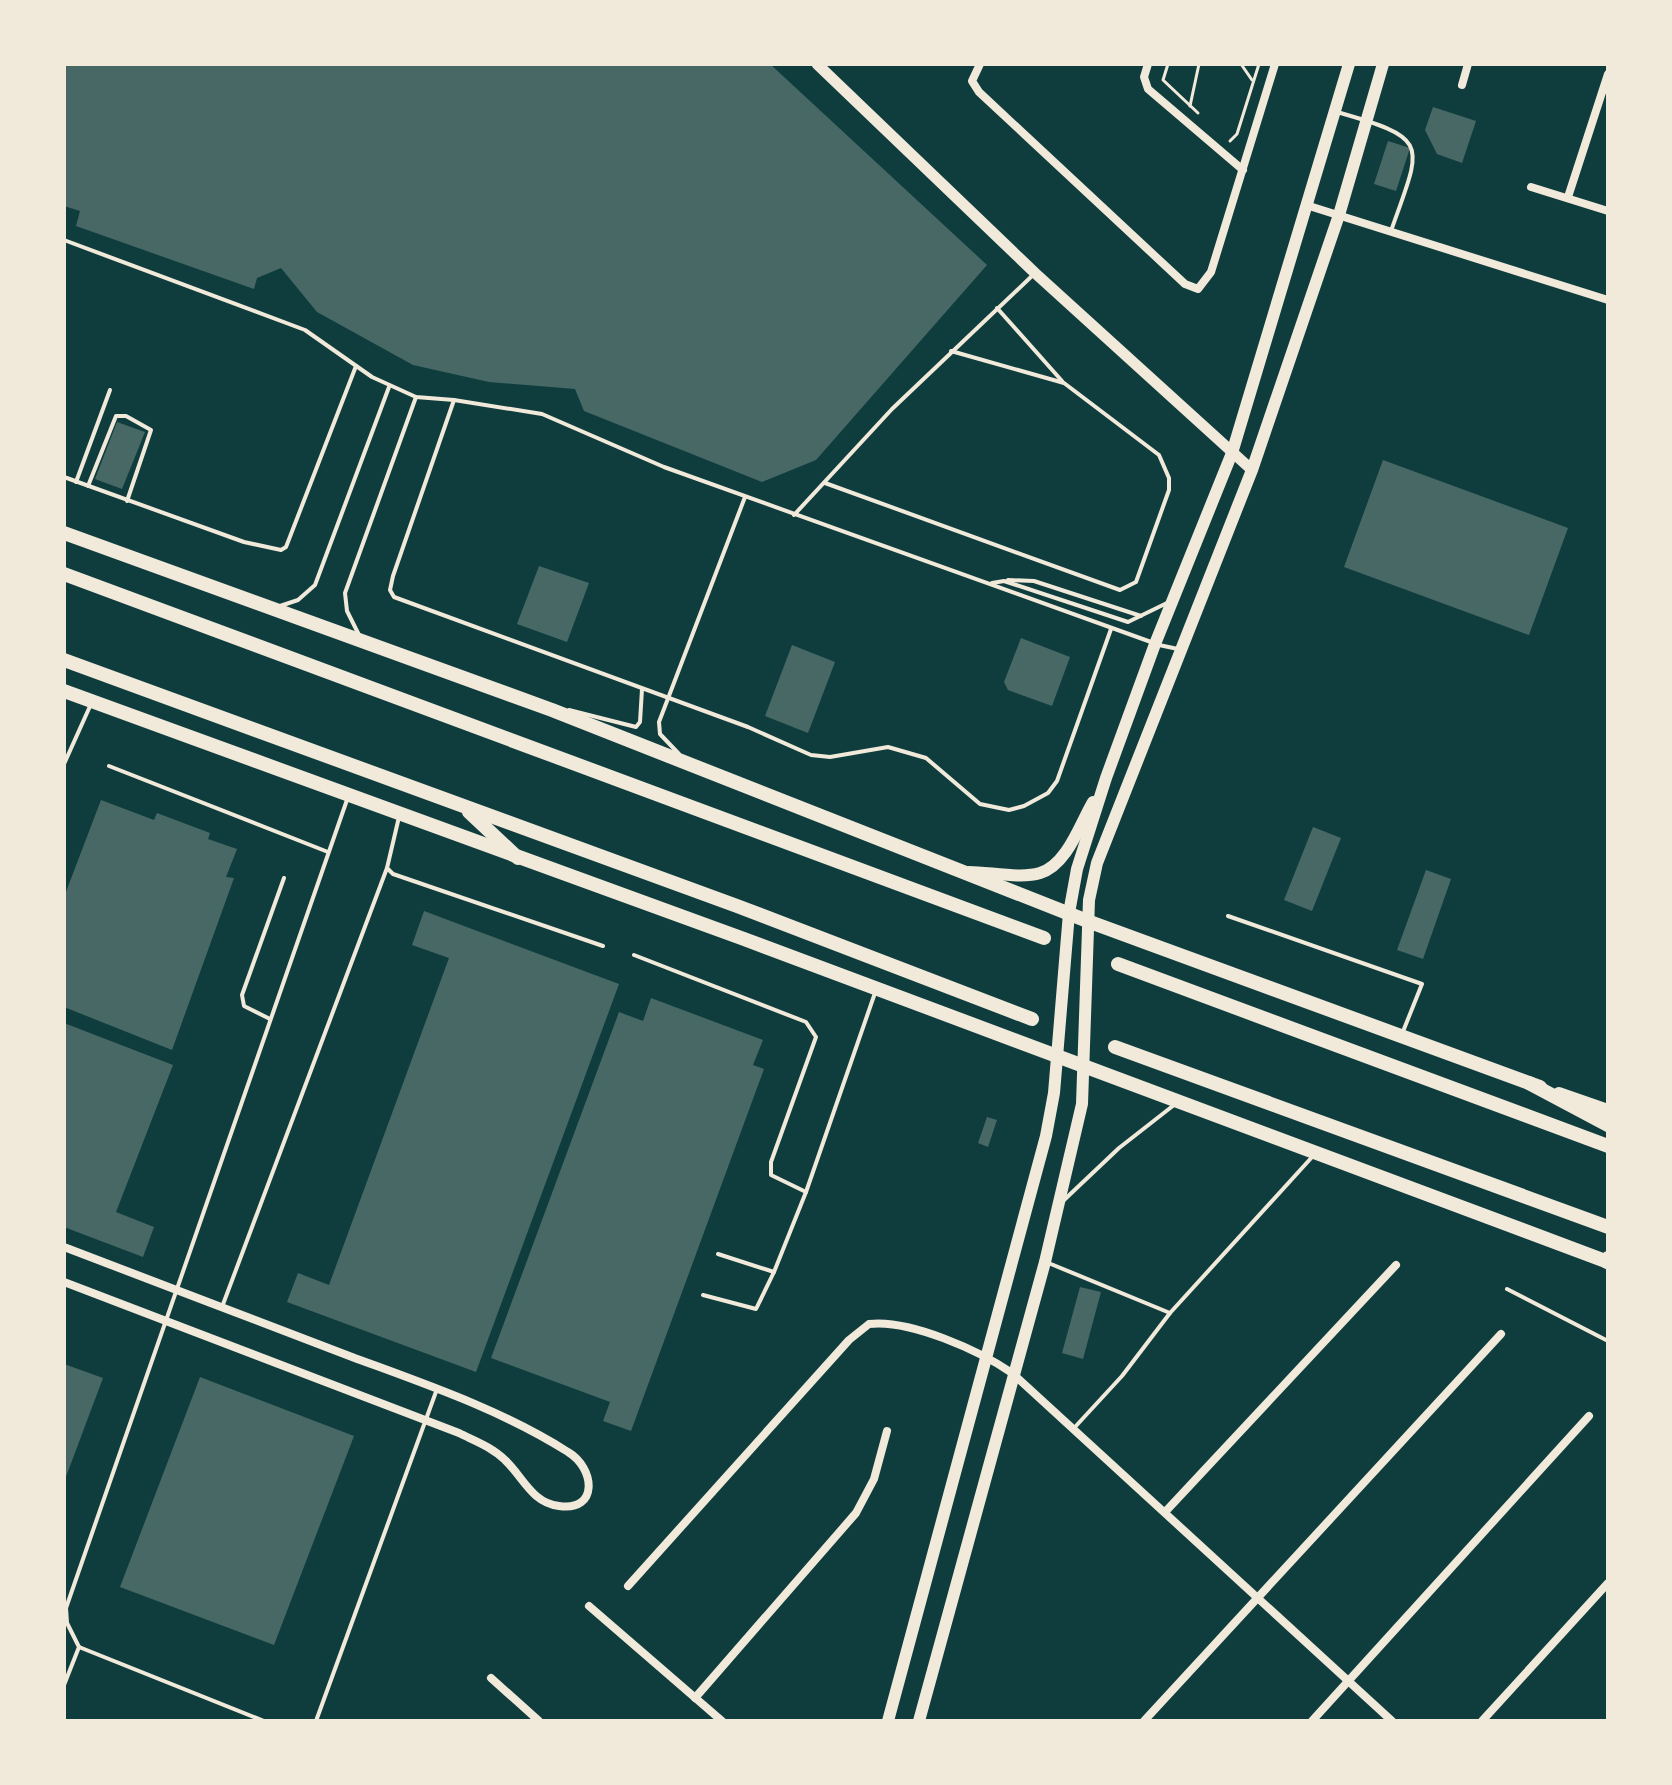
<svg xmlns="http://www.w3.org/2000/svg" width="1672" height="1785" font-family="Quicksand,sans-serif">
  <rect width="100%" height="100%" fill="#0f3d3e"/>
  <g fill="#486865">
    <path d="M64 64H770L987 265 816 460 762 482 584 411 575 389 489 382 413 365 317 312 281 268 257 278 254 289 76 226 80 211 64 206Z"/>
    <path d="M1433 107 1476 121 1462 163 1437 154 1425 130Z"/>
    <path d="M1388 141 1410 148 1396 191 1374 184Z"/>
    <path d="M117 422 145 432 122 489 95 479Z"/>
    <path d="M1383 460 1568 528 1529 635 1344 567Z"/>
    <path d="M539 566 589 583 567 642 517 624Z"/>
    <path d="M1021 638 1070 657 1052 706 1008 690 1004 682Z"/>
    <path d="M792 645 835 662 808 733 765 716Z"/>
    <path d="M101 800 154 820 157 813 210 833 208 839 237 849 226 877 234 878 172 1050 64 1007V897Z"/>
    <path d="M1313 827 1341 838 1312 911 1284 900Z"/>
    <path d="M1426 870 1451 879 1423 959 1397 950Z"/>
    <path d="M424 911 619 984 476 1372 287 1302 298 1273 329 1285 449 958 412 945Z"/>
    <path d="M651 998 763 1040 753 1065 764 1069 631 1431 603 1421 610 1402 491 1358 619 1012 643 1021Z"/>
    <path d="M64 1023 173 1065 116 1212 154 1227 143 1257 64 1227Z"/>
    <path d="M987 1117 997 1120 988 1147 978 1143Z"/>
    <path d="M1080 1287 1101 1292 1083 1359 1062 1353Z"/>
    <path d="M64 1364 103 1378 64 1482Z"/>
    <path d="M200 1377 354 1436 274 1645 120 1587Z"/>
  </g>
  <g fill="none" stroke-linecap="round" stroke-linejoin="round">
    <g stroke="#f1e9da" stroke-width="3">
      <path d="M1168 64 1163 80 1198 113"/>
      <path d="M1241 64 1252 80"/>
      <path d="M1190 106 1199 64"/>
      <path d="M1230 141 1237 134 1259 64"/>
    </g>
    <g stroke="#f1e9da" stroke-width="4">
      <path d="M1337 112C1432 139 1422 143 1391 231"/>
      <path d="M64 240 305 330 372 377 416 397 454 400 542 414 664 467 1151 642"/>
      <path d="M997 308 1062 381"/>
      <path d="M454 400 393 576 390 590 394 597 748 727 811 755 830 757 888 747 926 758 980 804 1009 810 1024 806 1048 793 1057 781 1111 629"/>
      <path d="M64 477 244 542 281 550 286 547 356 366"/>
      <path d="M76 482 110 390"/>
      <path d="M825 483 1120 590 1136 582 1169 490V478L1159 455 1064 383 951 351"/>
      <path d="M88 486 116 416H126L151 430 127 501"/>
      <path d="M794 515 892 409 1033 275"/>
      <path d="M1008 580 1034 581 1141 616"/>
      <path d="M992 583 1004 581 1128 622 1167 603"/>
      <path d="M280 606 298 600 315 585 389 387"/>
      <path d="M359 635 347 611 345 593 416 397"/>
      <path d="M1159 645 1178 649"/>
      <path d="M569 710 636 727 640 722 642 689"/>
      <path d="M679 754 660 734 659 722 745 497"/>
      <path d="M64 764 91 704"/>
      <path d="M109 766 328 852"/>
      <path d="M399 817 387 868 393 874 603 946"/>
      <path d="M1228 916 1422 984 1402 1034"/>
      <path d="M634 955 806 1022 816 1037 771 1162V1175L806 1192 774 1272 718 1254"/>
      <path d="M270 1019 244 1006 242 995 284 878"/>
      <path d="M806 1192 876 990"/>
      <path d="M1063 1201 1119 1148 1174 1105"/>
      <path d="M1046 1262 1170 1313"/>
      <path d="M1507 1289 1608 1341"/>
      <path d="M703 1295 756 1309 774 1272"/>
      <path d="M222 1307 387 868"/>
      <path d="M1075 1427 1122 1376 1170 1313 1313 1156"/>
      <path d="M79 1647 264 1721"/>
      <path d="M64 1685 79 1647 67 1623 66 1608 348 797"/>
      <path d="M316 1721 437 1389"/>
    </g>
    <g stroke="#f1e9da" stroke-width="8">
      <path d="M980 64 972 81 979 92 1185 284 1198 289 1211 272 1275 64"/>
      <path d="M1148 64 1144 77 1148 89 1243 170"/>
      <path d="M1462 85 1468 64"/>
      <path d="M1531 187 1608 211"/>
      <path d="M1568 197 1608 74"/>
      <path d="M1306 205 1608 300"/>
      <path d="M64 1247C160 1284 256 1320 352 1357 425 1384 502 1410 568 1452 595 1468 599 1512 559 1506 532 1503 523 1477 505 1460 492 1447 475 1441 459 1433L64 1282"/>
      <path d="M1166 1511 1396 1265"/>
      <path d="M628 1586 849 1340 869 1324C910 1319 980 1351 1012 1373L1392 1721"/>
      <path d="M589 1606 722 1721"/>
      <path d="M491 1678 539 1721"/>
      <path d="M695 1698 856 1513 874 1479 887 1431"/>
      <path d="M1144 1721 1501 1334"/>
      <path d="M1312 1721 1589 1416"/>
      <path d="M1482 1721 1608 1583"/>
    </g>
    <path stroke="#f1e9da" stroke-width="11" d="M817 64 1035 273 1252 470"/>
    <g stroke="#f1e9da" stroke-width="12">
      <path d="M969 872C989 872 1021 879 1040 873 1067 865 1080 824 1093 802"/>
      <path d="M888 1721 1046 1136 1054 1093 1069 913 1077 869 1106 778 1155 644 1232 453 1349 64"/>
      <path d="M919 1721 1045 1262 1082 1104 1089 900 1097 863 1252 470 1339 215 1383 64"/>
    </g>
    <g stroke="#f1e9da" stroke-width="14">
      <path d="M64 533 552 710 1090 922 1540 1087"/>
      <path d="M64 691 744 939 1608 1262"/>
      <path d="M1559 1094 1608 1111"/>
    </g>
    <g stroke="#f1e9da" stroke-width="14">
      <path d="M64 574 1044 938"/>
      <path d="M64 660 737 906 1032 1019"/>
      <path d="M469 812 518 858"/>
      <path d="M1118 964 1608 1146"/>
      <path d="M1115 1047 1608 1227"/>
      <path d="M1529 1083 1608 1125"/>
      <path d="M1607 1262 1608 1258"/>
    </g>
  </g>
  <rect width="1672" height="1785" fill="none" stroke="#f1e9da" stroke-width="132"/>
</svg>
